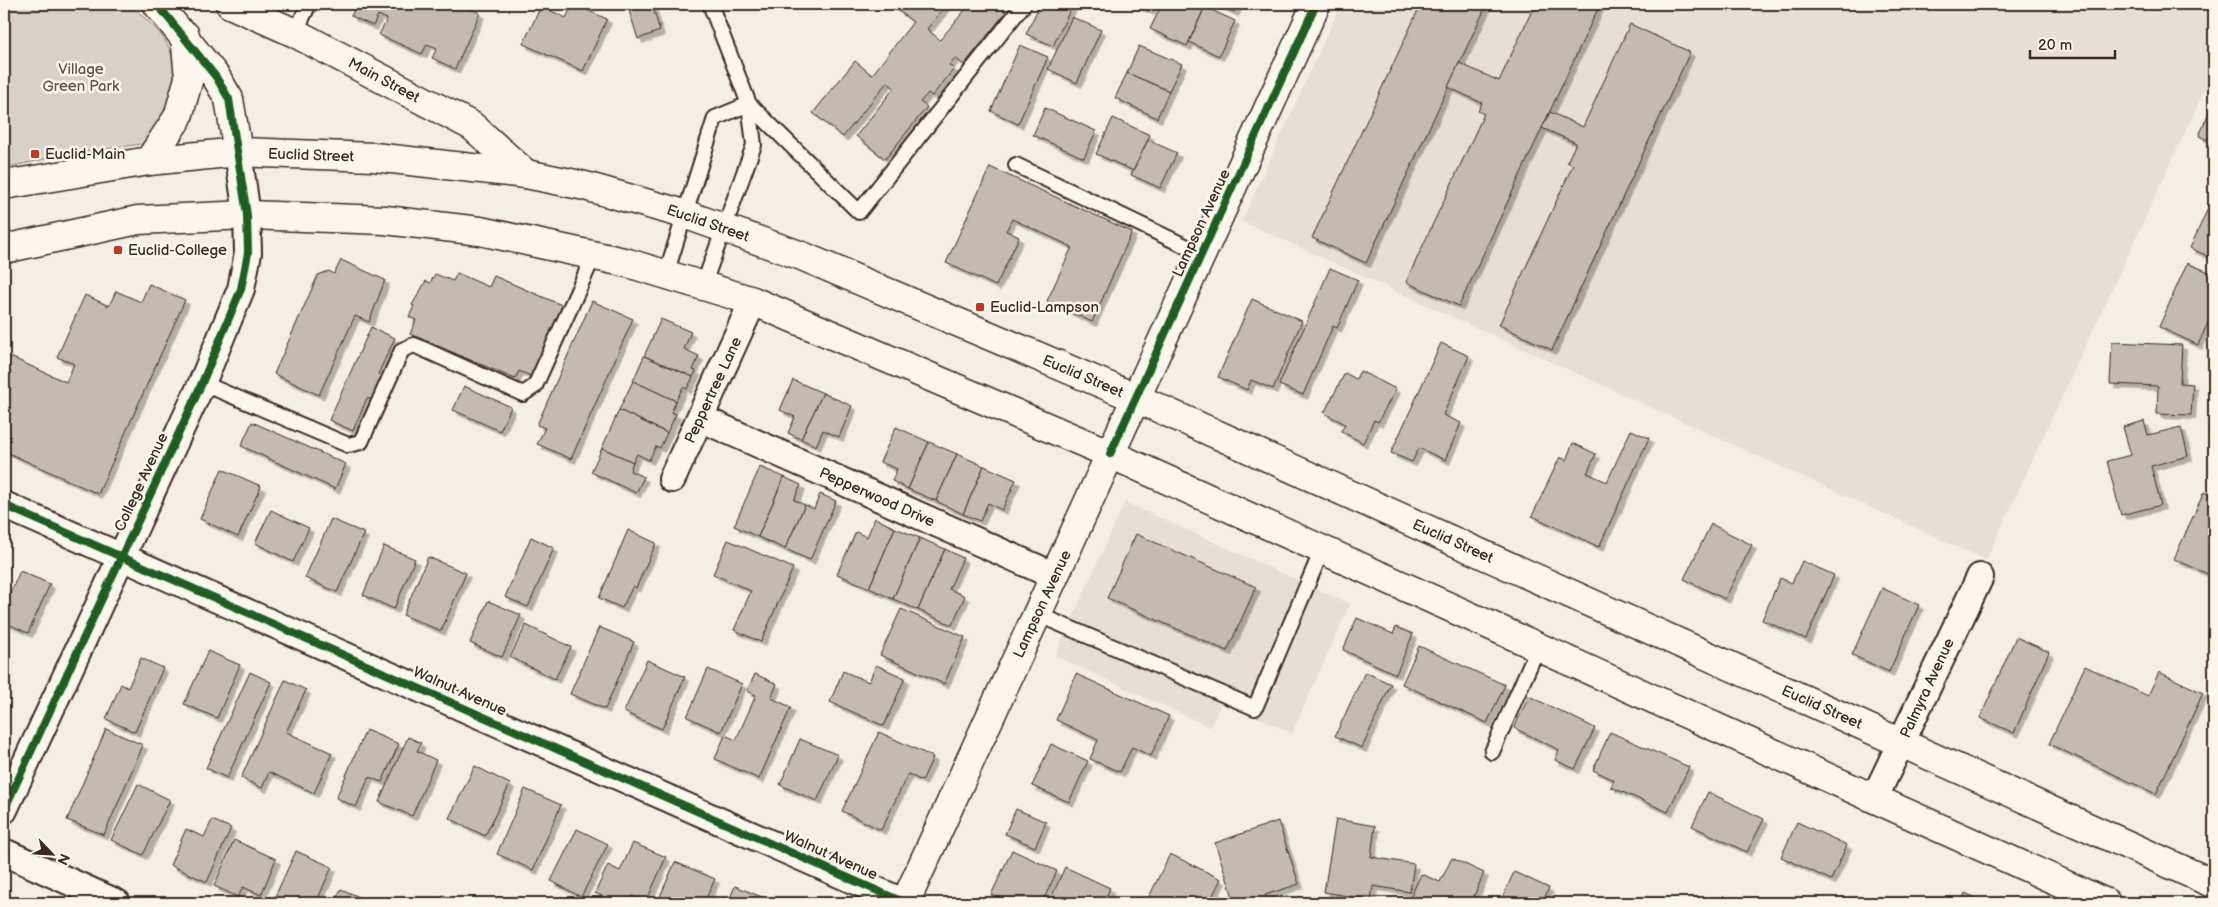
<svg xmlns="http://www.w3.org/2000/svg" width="2218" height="907" font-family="'Balsamiq Sans',sans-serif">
  <defs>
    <filter id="shadow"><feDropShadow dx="4.5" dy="4.5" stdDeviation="0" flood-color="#0004"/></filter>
  </defs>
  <rect width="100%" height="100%" fill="#f3efe4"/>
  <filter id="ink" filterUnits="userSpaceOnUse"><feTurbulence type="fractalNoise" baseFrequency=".02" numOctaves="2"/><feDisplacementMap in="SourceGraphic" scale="10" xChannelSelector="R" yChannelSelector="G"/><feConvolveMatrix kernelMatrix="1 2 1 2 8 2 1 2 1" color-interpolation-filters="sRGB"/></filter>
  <g filter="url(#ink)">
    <g fill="#e5dfd4">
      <path d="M1341 4H2214V70L1986 560 1242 221Z"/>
      <path d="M1125 502 1350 604 1292 733 1222 701 1210 727 1055 656Z"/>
    </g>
    <path fill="#d8d1c6" stroke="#8a7e72" d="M4 4H129C140 13 160 31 167 44 186 77 164 119 142 144L69 154 4 168Z"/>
    <g fill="#c3bbb0" stroke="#3b2a1e" filter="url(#shadow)">
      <path d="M357 4H459L480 13 455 69 432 58 437 48 427 44 422 54 379 35 387 19 378 15 373 26 351 16Z"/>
      <path d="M573 4 607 19 583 71 523 44 541 6 566 18Z"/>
      <path d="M627 4H652L660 31 638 39Z"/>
      <path d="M890 4H947L927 29 940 40 970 4H996L1006 12 964 65 955 58 949 65 954 69 932 96 928 93 920 102 927 107 885 159 856 136 894 88 887 82 843 137 813 113 855 61 872 75 913 22Z"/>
      <path d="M1040 4H1073L1053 46 1026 34Z"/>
      <path d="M1134 4H1153L1150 11Z"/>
      <path d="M1162 4H1189L1203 11 1187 46 1150 29Z"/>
      <path d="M1216 4H1238L1234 12Z"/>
      <path d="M1421 4H1487L1366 263 1312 238Z"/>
      <path d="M1535 4H1600L1459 306 1406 282 1484 114 1478 111 1482 103 1448 87 1459 63 1499 81Z"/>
      <path d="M1205 7 1235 21 1219 56 1189 42Z"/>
      <path d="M1072 17 1101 30 1077 83 1048 69Z"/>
      <path d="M1630 24 1690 52 1552 350 1499 325 1573 165 1567 162 1576 143 1542 128 1550 112 1583 127Z"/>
      <path d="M1020 45 1048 57 1018 124 991 111Z"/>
      <path d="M1139 46 1182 64 1169 91 1127 73Z"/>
      <path d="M1127 73 1169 91 1157 118 1115 98Z"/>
      <path d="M2212 105 2214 106V143L2199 136Z"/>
      <path d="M1045 108 1096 131 1084 158 1033 135Z"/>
      <path d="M1113 118 1150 135 1134 171 1096 154Z"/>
      <path d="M1148 140 1177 153 1160 188 1131 175Z"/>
      <path d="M990 167 1132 232 1092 322 1047 301 1072 247 1012 219 1006 231 1019 237 996 286 946 263Z"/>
      <path d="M2214 195V259L2190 248Z"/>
      <path d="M341 260 385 280 369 322 355 316 319 395 274 374 318 275 329 271 334 274Z"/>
      <path d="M2187 263 2214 274V309L2198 345 2159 327Z"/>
      <path d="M1330 268 1358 280 1337 328 1333 326 1303 395 1279 385Z"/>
      <path d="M457 273 489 287 494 276 564 306 533 377 519 371 515 379 410 334 416 320 409 317 414 306 412 305 426 281 430 283 435 274 453 281Z"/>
      <path d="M149 284 185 300 98 494 4 451V354L66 382 74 364 57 357 85 295 109 306 116 291 141 302Z"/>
      <path d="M1252 299 1302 321 1273 389 1251 380 1247 390 1218 377Z"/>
      <path d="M592 301 633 319 571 459 537 444 545 428 537 425Z"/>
      <path d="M661 319 691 332 684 349 699 356 693 370 696 371 693 377 644 356Z"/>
      <path d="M371 327 395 338 378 374 386 378 375 401 367 398 353 431 329 420Z"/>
      <path d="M2112 342 2182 345 2180 383 2193 384 2191 415 2157 414 2158 386 2110 384Z"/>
      <path d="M1441 343 1469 356 1443 415 1461 423 1445 460 1419 448 1412 462 1391 453Z"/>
      <path d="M644 356 693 377 687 389 683 387 676 401 633 381Z"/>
      <path d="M1360 371 1396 389 1378 422 1374 420 1363 443 1341 431 1345 424 1324 413 1345 373 1356 379Z"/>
      <path d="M793 380 823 393 801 439 788 433 795 417 780 410Z"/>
      <path d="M633 381 676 401 671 412 676 414 667 433 619 410Z"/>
      <path d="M464 386 511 407 500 431 453 410Z"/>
      <path d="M823 393 852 406 839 437 823 430 816 446 801 439Z"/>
      <path d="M619 410 667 433 660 448 656 446 649 460 637 454 633 462 602 448Z"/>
      <path d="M2144 421 2148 435 2181 427 2188 456 2151 466 2161 505 2121 515 2107 461 2131 455 2123 427Z"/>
      <path d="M252 422 346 464 335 489 241 446Z"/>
      <path d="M896 427 929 442 908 489 892 481 897 469 880 462Z"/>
      <path d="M1631 430 1649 438 1599 547 1532 516 1560 457 1566 460 1573 443 1596 454 1587 473 1607 482Z"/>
      <path d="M929 442 957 454 936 501 908 489Z"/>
      <path d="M602 448 633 462 630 471 644 477 636 493 591 472Z"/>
      <path d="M957 454 984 466 963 514 936 501Z"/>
      <path d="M984 466 1016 480 1002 510 988 503 980 521 963 514Z"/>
      <path d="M760 467 784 477 758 537 734 526Z"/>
      <path d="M222 469 261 486 238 537 200 519Z"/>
      <path d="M784 477 801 485 794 500 805 505 785 549 758 537Z"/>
      <path d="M2204 492 2214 497V567L2210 575 2174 559Z"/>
      <path d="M820 494 836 501 810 560 785 549 805 505 814 509Z"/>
      <path d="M271 510 309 528 293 562 255 543Z"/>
      <path d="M875 518 895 528 869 588 837 574 856 532 867 537Z"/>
      <path d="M331 519 364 533 337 592 305 578Z"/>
      <path d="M1711 524 1752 545 1725 599 1684 579Z"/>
      <path d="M895 528 920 538 893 599 869 588Z"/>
      <path d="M628 530 656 543 636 588 633 586 622 608 599 598Z"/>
      <path d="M1136 534 1256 587 1227 651 1107 598Z"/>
      <path d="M531 537 554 548 528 607 505 597Z"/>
      <path d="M920 538 945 549 918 610 893 599Z"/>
      <path d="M728 540 793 568 761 642 734 630 751 591 713 574Z"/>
      <path d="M384 546 415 559 394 609 363 595Z"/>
      <path d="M945 549 963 558 949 589 965 596 952 625 918 610Z"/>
      <path d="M428 557 466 573 441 631 403 615Z"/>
      <path d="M1802 561 1834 575 1806 639 1762 620 1780 578 1792 583Z"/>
      <path d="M20 571 50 584 28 633 4 622V607Z"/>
      <path d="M1882 588 1919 605 1889 672 1852 655Z"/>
      <path d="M488 601 521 615 502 657 470 643Z"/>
      <path d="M901 609 965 637 944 684 880 655Z"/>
      <path d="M1357 618 1393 634 1396 627 1413 634 1396 674 1343 650Z"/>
      <path d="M526 625 571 647 555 679 510 657Z"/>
      <path d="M599 627 634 642 605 709 570 694Z"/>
      <path d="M2016 637 2049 652 2014 733 1980 718Z"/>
      <path d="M1419 646 1505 685 1487 723 1402 684Z"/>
      <path d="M208 651 240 665 217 718 184 704Z"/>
      <path d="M141 658 163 668 135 732 106 719 121 684 128 688Z"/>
      <path d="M647 660 685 677 662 729 624 712Z"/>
      <path d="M876 665 905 678 884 726 830 702 843 671 869 682Z"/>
      <path d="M2085 666 2148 696 2159 672 2203 693 2156 794 2049 744Z"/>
      <path d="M708 669 742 684 721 732 687 717Z"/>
      <path d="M250 672 271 682 227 778 206 768Z"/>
      <path d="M1365 672 1391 684 1362 748 1335 736Z"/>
      <path d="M755 674 777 684 771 698 791 707 759 779 715 759 725 735 736 740 756 695 747 691Z"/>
      <path d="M1076 674 1169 716 1151 756 1132 747 1120 772 1090 759 1098 740 1056 720Z"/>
      <path d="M285 680 306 690 286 732 332 753 314 793 269 772 262 788 241 778Z"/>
      <path d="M1529 696 1595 728 1575 769 1555 760 1559 750 1514 728Z"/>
      <path d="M106 729 143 745 104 835 67 820Z"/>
      <path d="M366 730 399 744 382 782 369 777 356 807 336 798Z"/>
      <path d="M879 732 933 757 922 781 908 774 881 830 842 811Z"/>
      <path d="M1610 732 1689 767 1668 812 1611 787 1614 780 1593 770Z"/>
      <path d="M408 737 421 743 417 751 436 760 412 816 379 802Z"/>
      <path d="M800 739 838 755 817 801 780 785Z"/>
      <path d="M1051 744 1088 761 1069 802 1032 786Z"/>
      <path d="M475 766 510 784 485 836 449 818Z"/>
      <path d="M138 784 170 800 143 855 111 840Z"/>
      <path d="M525 789 561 805 533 870 497 854Z"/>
      <path d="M1708 792 1764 819 1747 852 1692 826Z"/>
      <path d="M1016 809 1046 822 1035 847 1005 834Z"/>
      <path d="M1336 819 1375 826 1371 857 1414 864 1410 892 1373 886 1371 900 1324 892Z"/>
      <path d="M212 820 231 828 207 882 170 865 186 829 204 837Z"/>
      <path d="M1278 821 1299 884 1265 895 1267 903H1235L1215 843Z"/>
      <path d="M1797 822 1847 845 1831 880 1781 857Z"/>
      <path d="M577 829 608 844 581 897 551 881Z"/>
      <path d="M234 840 276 859 261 895 243 887 238 897 214 886Z"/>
      <path d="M633 843 666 857 646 902 632 896 628 903H618L595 893 608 865 620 871Z"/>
      <path d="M1012 850 1057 871 1042 903H1008L991 895Z"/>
      <path d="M296 851 332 867 316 903H272Z"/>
      <path d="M1170 854 1221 879 1209 903H1146Z"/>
      <path d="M1452 858 1484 873 1474 896 1489 903H1408L1421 874 1440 882Z"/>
      <path d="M675 862 715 879 704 903H668L659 899Z"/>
      <path d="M1065 867 1110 888 1103 903H1049Z"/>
      <path d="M1514 872 1549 888 1542 903H1500Z"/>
      <path d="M735 886 774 902 773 903H728Z"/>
      <path d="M341 889 373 903H334Z"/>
      <path d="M1965 893 1987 903H1961Z"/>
      <path d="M443 895 462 903H440Z"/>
    </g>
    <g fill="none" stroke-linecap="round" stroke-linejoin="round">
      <g stroke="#3b2a1e" stroke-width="18">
        <g id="lane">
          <path d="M710 4 749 104 859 212 1024 4"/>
          <path d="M295 33 309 4"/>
          <path d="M1016 165 1202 254"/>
          <path d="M666 274 715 118 749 104 754 145 703 286"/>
          <path d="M202 383 348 445 361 442 402 350 414 345 523 394 535 386 594 255"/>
          <path d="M1037 614 1255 708 1322 550"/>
          <path d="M1492 752 1538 647"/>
        </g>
      </g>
      <g stroke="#3b2a1e" stroke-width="30">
        <g id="street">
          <path d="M700 418 1055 576"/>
          <path d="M672 479 753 301"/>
          <path d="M4 505 905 903"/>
          <path d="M1874 799 1980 577"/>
          <path d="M4 810 202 383 241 289 248 253 247 215 238 152"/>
          <path d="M4 852 117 903"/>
        </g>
      </g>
      <g stroke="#3b2a1e" stroke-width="31">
        <g id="secondary">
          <path d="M157 4 216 77 229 99 238 152"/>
          <path d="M230 4 295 33 472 126 526 174"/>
          <path d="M149 161 178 117 189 78 185 35"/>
          <path d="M905 903 1316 4"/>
        </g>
      </g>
      <g stroke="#3b2a1e" stroke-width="31">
        <g id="primary">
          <path d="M4 185 149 161 238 152 374 157 526 174 585 186 684 214 802 256 1136 398 2214 884"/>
          <path d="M4 249 138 220 247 215 385 220 480 231 564 249 628 263 753 301 1110 454 2106 903"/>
        </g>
      </g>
      <use href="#lane" stroke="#fbf7ec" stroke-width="14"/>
      <use href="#street" stroke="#fbf7ec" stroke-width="26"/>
      <use href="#secondary" stroke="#fbf7ec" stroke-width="28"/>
      <use href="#primary" stroke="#fbf7ec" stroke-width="28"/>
      <g stroke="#fbf7ec" stroke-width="11">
        <g id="cycleway">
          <path d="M1110 454 1316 4"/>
          <path d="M4 505 905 903"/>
          <path d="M4 810 202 383 241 289 248 253 247 215 229 99 216 77 157 4"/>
        </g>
      </g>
      <use href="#cycleway" stroke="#1b5e20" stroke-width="8"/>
    </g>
  </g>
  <g fill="#c8321e" stroke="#fbf7ec" stroke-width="2">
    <rect x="30" y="149" width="10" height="10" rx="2.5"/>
    <rect x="113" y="245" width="10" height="10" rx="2.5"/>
    <rect x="975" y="302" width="10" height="10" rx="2.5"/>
  </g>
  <g text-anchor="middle" stroke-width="5" stroke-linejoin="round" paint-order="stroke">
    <g font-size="15" fill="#625448" stroke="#fbf7ec">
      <text x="81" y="74">Village<tspan x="81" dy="17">Green Park</tspan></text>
    </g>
    <g font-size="15" fill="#3b2a1e" stroke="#fbf7ec">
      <text transform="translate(384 80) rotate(28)" y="5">Main Street</text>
      <text transform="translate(311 155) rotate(2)" y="5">Euclid Street</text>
      <text transform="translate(708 223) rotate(19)" y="5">Euclid Street</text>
      <text transform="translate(1201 223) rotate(-65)" y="5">Lampson Avenue</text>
      <text transform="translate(1083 376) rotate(23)" y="5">Euclid Street</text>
      <text transform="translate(713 390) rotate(-65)" y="5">Peppertree Lane</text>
      <text transform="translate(141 482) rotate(-65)" y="5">College Avenue</text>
      <text transform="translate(877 497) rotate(24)" y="5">Pepperwood Drive</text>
      <text transform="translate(1453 541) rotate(24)" y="5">Euclid Street</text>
      <text transform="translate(1042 604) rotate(-65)" y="5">Lampson Avenue</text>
      <text transform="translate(1927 688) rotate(-65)" y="5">Palmyra Avenue</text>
      <text transform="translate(460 691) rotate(24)" y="5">Walnut Avenue</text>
      <text transform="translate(1822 707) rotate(24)" y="5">Euclid Street</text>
      <text transform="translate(831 855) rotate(24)" y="5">Walnut Avenue</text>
    </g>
    <g font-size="15" fill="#3b2a1e" stroke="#fbf7ec" text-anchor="start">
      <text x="45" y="159">Euclid-Main</text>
      <text x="128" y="255">Euclid-College</text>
      <text x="990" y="312">Euclid-Lampson</text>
    </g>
  </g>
  <rect width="2218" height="907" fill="none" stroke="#fbf7ec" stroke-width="20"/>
  <rect x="10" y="10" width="2198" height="887" fill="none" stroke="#3b2a1e" stroke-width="2" filter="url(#ink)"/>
  <g transform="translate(52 854) rotate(115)" stroke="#fbf7ec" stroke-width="4" paint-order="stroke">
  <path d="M0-4L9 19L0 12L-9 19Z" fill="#3b2a1e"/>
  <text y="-8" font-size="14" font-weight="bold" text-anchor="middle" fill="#3b2a1e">N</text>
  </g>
  <path d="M2030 50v8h85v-8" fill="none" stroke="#3b2a1e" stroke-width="2.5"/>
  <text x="2038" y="50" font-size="15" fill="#3b2a1e" stroke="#fbf7ec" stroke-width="4" paint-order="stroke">20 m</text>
</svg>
